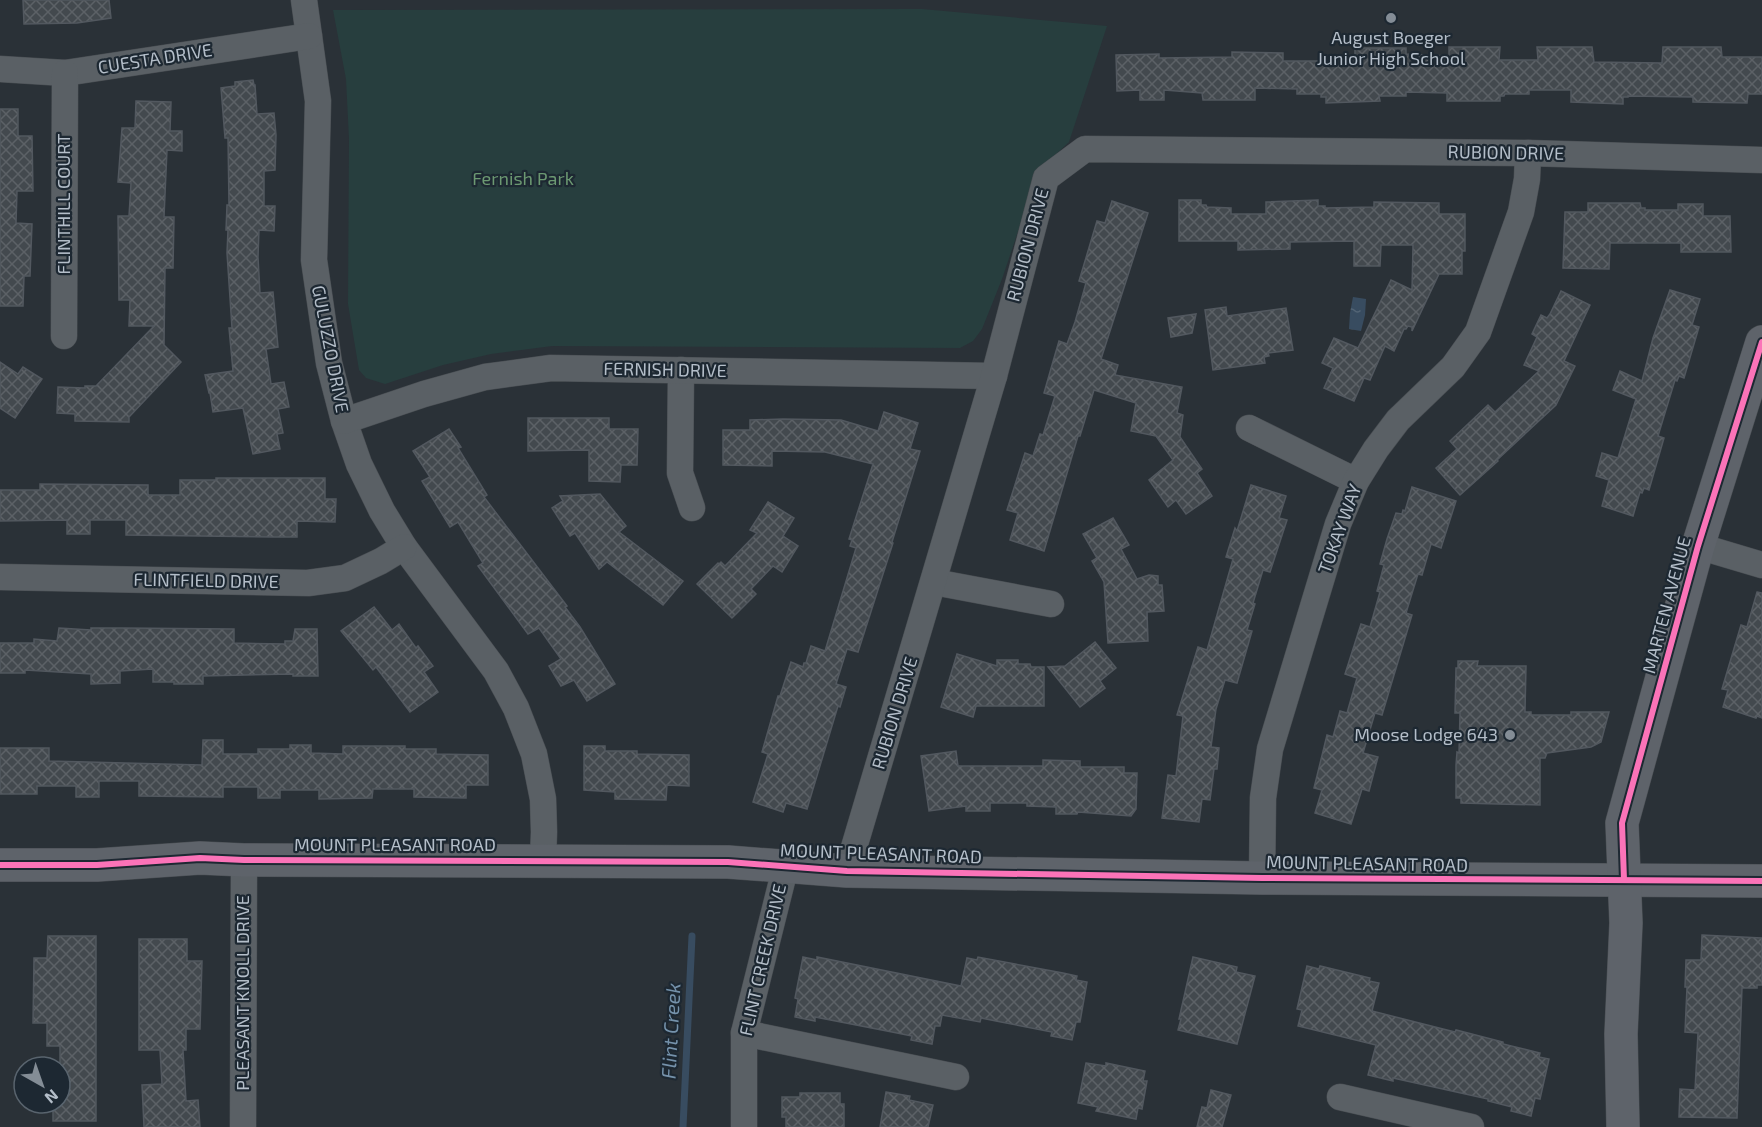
<svg xmlns="http://www.w3.org/2000/svg" width="1762" height="1127" font-family="'Exo 2',sans-serif">
  <defs>
    <pattern id="water-ripples" width="26" height="14" patternUnits="userSpaceOnUse" patternTransform="scale(1.5)"><rect width="26" height="14" fill="#384c60"/><path d="M2 4q2-2 4 0t4 0M15 11q2-2 4 0t4 0" fill="none" stroke="#526475"/></pattern>
    <pattern id="building-cross-hatch" width="8" height="8" patternUnits="userSpaceOnUse" patternTransform="scale(1.5)"><rect width="8" height="8" fill="#43494e"/><path d="M0 0l8 8M0 8l8-8" fill="none" stroke="#5c6166"/></pattern>
  </defs>
  <rect width="100%" height="100%" fill="#2a3137"/>
  <path fill="#273e3e" d="M922 9 1107 26 1069 142 1052 158 1029 199 1002 279 982 329 973 341 960 348 552 346 491 354 443 365 385 384 366 378 359 370 348 304 349 139 346 79 333 10Z"/>
  <path fill="url(#water-ripples)" d="M1353 297 1366 299 1365 315 1361 331 1349 329 1350 313Z"/>
  <g fill="none" stroke-linecap="round" stroke-linejoin="round">
    <path stroke="#384c60" stroke-width="7" d="M683 1127 692 936"/>
  </g>
  <g fill="url(#building-cross-hatch)" stroke="#52585f" stroke-width="1.5">
    <path d="M23 0H109L111 18 77 23 24 24Z"/>
    <path d="M1449 47H1500L1499 60H1538L1537 47H1592L1594 62 1662 63 1663 47H1721L1722 57H1762V94H1748L1747 103 1693 102V97L1628 96V97H1623V104L1571 102V90H1529V94H1505L1504 96H1500V101H1447V93L1406 92V96H1379L1380 101 1326 103V97H1321V94H1297V89L1255 88V100H1203L1202 93 1164 90V100H1140V90L1117 91 1116 55 1159 54V58L1232 57V52L1283 53V61H1355V48H1406V54L1449 56Z"/>
    <path d="M253 80 254 85H255L257 114 274 113 276 135 275 170 264 171V206H275L274 231 259 230 258 257 260 293 273 292 278 347 266 349 271 384 284 382 289 407 278 409 283 433 277 434 280 449 253 454 243 408 213 412 210 393H209L205 375 233 371 229 328H232L227 253 228 230H226L227 205H229L228 138H225L221 88 235 86V82Z"/>
    <path d="M136 101 171 102 170 131H182V151L167 150 164 217H174L173 268H165L164 345 181 362 129 417V422L75 421V414L57 413 58 387 85 388V386H96L154 326H129L130 300H119L118 216H129L131 183 118 182 122 128H135Z"/>
    <path d="M0 109H18V136H32L33 191H17L16 223 32 224 30 276H24L23 306H0Z"/>
    <path d="M1179 200H1201V205H1206L1207 207 1231 208V214H1266V202L1318 200V206H1325V208L1374 207V202L1439 203V214H1465V251H1462V274H1439L1412 331V327L1408 326 1406 329H1404L1394 351 1385 346 1370 380 1364 378 1354 401 1324 388 1333 368 1322 363 1334 338 1358 348 1391 280 1412 290 1413 245H1381L1380 266H1354V241L1290 242V249L1238 250V241H1179Z"/>
    <path d="M1112 201 1148 213 1101 359 1118 365 1115 375 1182 387 1177 413 1183 415 1180 437 1202 469 1197 473 1212 496 1186 514 1176 500 1168 507 1149 480 1173 460 1156 436 1131 431 1136 403 1094 390 1080 436H1078L1044 551 1010 540 1018 513 1007 510 1025 453 1033 456 1040 434 1043 435 1055 396 1044 393 1052 365 1059 341 1067 344 1075 322 1086 283 1079 281 1097 221 1105 223Z"/>
    <path d="M1588 203H1640L1641 208H1645V210H1678V204H1703V216H1730L1731 252H1681V243H1610L1609 269 1563 268 1565 212H1588Z"/>
    <path d="M1670 290 1700 299 1692 325 1699 327 1684 378 1679 376 1677 381 1675 380 1658 436 1664 438 1649 490 1644 488 1642 493 1640 492 1633 516 1602 506 1609 480 1596 476 1602 453 1618 458 1636 399 1613 390 1620 371 1642 381 1653 338Z"/>
    <path d="M1561 291 1590 305 1564 361 1575 366 1556 405 1497 460 1498 461 1460 495 1436 468 1457 449 1450 441 1488 405 1495 412 1539 371 1524 365 1537 337 1532 334 1541 315 1547 318 1550 314Z"/>
    <path d="M1226 307 1227 316 1286 308 1293 350 1268 353 1269 356 1264 357 1265 363 1213 370 1205 310Z"/>
    <path d="M1196 314 1192 333 1171 337 1168 318Z"/>
    <path d="M0 362 18 374 23 367 42 379 15 418 0 408Z"/>
    <path d="M884 412 918 423 910 449 920 451 892 542 893 543 858 652 847 649 836 684 846 687 840 707 838 706 807 809 786 803 783 812 753 802 768 754 762 752 778 696H780L791 662 803 667 804 663H806L811 646 825 651 856 548 850 546 852 540 849 539 873 464 825 452 772 451V466L723 465V430H750V420L783 419 841 420 878 431Z"/>
    <path d="M528 418H609V429H638L637 465H621L620 482 589 481V450L528 451Z"/>
    <path d="M449 429 461 447 458 448 487 495 484 497 567 606 565 607 580 627 615 684 587 701 574 680 561 686 549 666 561 659 539 628 528 634 478 566 483 563 458 522 450 527 422 481 430 477 413 451Z"/>
    <path d="M216 478H325V499H336L335 522 297 521V537H274L126 535V520H90V534H67V520L0 521V490H40V484L148 485V495H180V480H216Z"/>
    <path d="M1251 485 1286 496 1279 518 1287 520 1270 572 1263 570 1253 603 1255 604 1247 630 1252 631 1237 683 1225 680 1216 709 1211 747 1219 748 1217 769H1214L1210 800 1202 799 1199 822 1162 818 1168 775 1176 776 1183 716 1177 715 1198 647 1207 650 1233 559 1226 557 1235 528 1237 531Z"/>
    <path d="M1412 487 1456 501 1441 548 1431 544 1422 575 1418 574 1406 613 1412 615 1382 715 1375 713 1363 753 1378 757 1369 791 1362 789 1351 824 1315 813 1322 790 1314 788 1327 735 1333 737 1340 711 1347 713 1357 678 1345 674 1361 624 1370 627 1380 592 1377 591 1384 565 1380 564 1387 539 1396 513 1402 514 1403 510 1405 511Z"/>
    <path d="M600 494 626 526 619 532 683 581 663 605 607 562 599 569 575 533 570 536 552 508 563 501 560 496Z"/>
    <path d="M768 502 794 518 783 536 798 546 782 572 773 566 751 589 756 594 732 618 697 584 718 563 719 564 721 562 725 566 757 533 750 530Z"/>
    <path d="M1113 518 1129 545 1121 549 1137 579 1149 575 1158 576V585H1162L1164 611 1147 612 1148 641 1108 643 1104 582 1092 561 1097 558 1083 534Z"/>
    <path d="M1757 592 1762 593V718L1757 716 1756 718 1723 707 1728 690 1722 689 1741 625 1747 627Z"/>
    <path d="M374 607 392 630 399 624 416 648 418 646 433 666 424 672 438 692 410 712 376 667 373 670 341 631Z"/>
    <path d="M59 628 91 630V628H122L234 629V643L285 644V641H293L295 629H317L318 676H293V674L203 676V684H174V682H153V669L120 671V683L91 684V674L25 670V673H0V643H34V639L57 641Z"/>
    <path d="M1095 642 1116 668 1100 681 1105 688 1080 707 1048 667 1065 666Z"/>
    <path d="M957 654 997 666V660H1018V664H1030L1031 667H1044V706H976L973 717 941 707Z"/>
    <path d="M1458 661H1478L1477 666H1526L1525 712H1531V715H1571V712H1609L1601 742 1591 747 1547 753 1545 758H1540V805L1461 803V798H1456V765L1457 752 1459 753 1460 713H1455L1456 668H1458Z"/>
    <path d="M203 740H223V754H258V749H290V745H311V753L343 754V746H405V749H436V754L488 755V785H466V798L414 797V789H373L372 798 319 799V790H280V798H258V787H223V797L139 796V781H99V797H76V786H37V794H0V748H49V761L202 765Z"/>
    <path d="M584 746H605V751H637V754L689 755V786L667 785 666 800 615 799V792L584 790Z"/>
    <path d="M956 751 958 766H1043V760L1080 761V767H1124V773H1137L1136 809 1131 816 1078 812 1077 814H1056V807L1027 806V803H990V811H966V806L929 811 921 756Z"/>
    <path d="M1702 935 1762 938V985H1757V988H1742L1737 1118 1679 1117 1680 1089 1695 1090 1698 1033 1685 1032 1687 987H1685L1686 960H1701Z"/>
    <path d="M48 936H96V1121H53V1103H60V1046H47V1023H33L34 958H47Z"/>
    <path d="M139 939H187V961H202L200 1029H186V1050H183L186 1101 198 1100 200 1127H144L142 1085 162 1084 160 1050H139Z"/>
    <path d="M803 957 817 960V957L961 986 967 958 977 960 978 957 1063 973 1077 976 1076 980 1087 982 1080 1022H1076L1072 1040 1051 1036 1052 1032 1001 1022 981 1018 980 1022 942 1015 940 1026H935L932 1044 911 1040 912 1036 892 1032 815 1017V1021L795 1017 798 999 795 998Z"/>
    <path d="M1193 957 1237 967 1236 972 1255 976 1237 1044 1178 1030 1181 1019H1179Z"/>
    <path d="M1307 966 1319 969 1320 966 1370 978 1369 981 1379 983 1372 1011 1455 1032 1456 1030 1503 1042V1044L1540 1053 1539 1057 1549 1059 1540 1099 1535 1098 1531 1116 1511 1111 1512 1107 1488 1101V1099L1393 1078V1081L1368 1075 1376 1045 1298 1026 1302 1010 1297 1009Z"/>
    <path d="M1086 1063 1106 1066V1063L1145 1071 1143 1081H1147L1142 1109 1138 1108 1136 1119 1096 1111 1098 1107 1078 1103Z"/>
    <path d="M1211 1090 1231 1095 1222 1127H1197L1202 1107 1207 1108Z"/>
    <path d="M886 1092 910 1096 909 1100 933 1105 928 1127H880Z"/>
    <path d="M800 1093H840V1104H844V1127H786V1117H782V1097H800Z"/>
  </g>
  <g fill="none" stroke-linecap="round" stroke-linejoin="round">
    <g stroke="#484d52" stroke-width="27">
      <g id="street">
        <path d="M304 0 318 101 314 260 329 363 344 421 359 464 382 511 404 547 496 671 516 708 534 754 543 799 544 832 543 860"/>
        <path d="M0 69 65 73 309 36"/>
        <path d="M64 336 65 73"/>
        <path d="M681 370 680 473 692 508"/>
        <path d="M344 421 424 394 485 377 551 368 994 376"/>
        <path d="M1249 428 1356 481"/>
        <path d="M1698 546 1762 565"/>
        <path d="M0 577 308 583 345 578 381 561 404 547"/>
        <path d="M934 582 1051 604"/>
        <path d="M847 871 994 376 1046 178 1085 149 1528 153 1762 160"/>
        <path d="M1262 878 1263 798 1270 749 1338 524 1356 481 1376 449 1398 420 1453 367 1478 332 1521 212 1527 179 1528 153"/>
        <path d="M744 1033 956 1077"/>
        <path d="M1340 1097 1471 1127"/>
        <path d="M243 1127 244 860"/>
        <path d="M744 1127V1033L786 865"/>
      </g>
    </g>
    <g stroke="#484d52" stroke-width="34">
      <g id="secondary">
        <path d="M0 865H97L200 858 244 860 728 862 847 871 1262 878 1762 881"/>
        <path d="M1623 1127 1621 1034 1626 923 1622 823 1698 546 1762 342"/>
      </g>
    </g>
    <use href="#street" stroke="#5a6065" stroke-width="26"/>
    <use href="#secondary" stroke="#5e636a" stroke-width="33"/>
    <g stroke="#1d2832" stroke-width="10">
      <g id="cycleway">
        <path d="M0 865H97L200 858 244 860 728 862 847 871 1262 878 1762 881"/>
        <path d="M1624 880 1622 823 1698 546 1762 342"/>
      </g>
    </g>
    <use href="#cycleway" stroke="#fb73b8" stroke-width="6"/>
  </g>
  <g fill="#848d96" stroke="#1d2832" stroke-width="2">
    <circle cx="1391" cy="18" r="6"/>
    <circle cx="1510" cy="735" r="6"/>
  </g>
  <g text-anchor="middle" stroke-width="4.5" stroke-linejoin="round" paint-order="stroke">
    <g font-size="18" fill="#b4bec9" stroke="#1d2832">
      <text x="1391" y="44">August Boeger<tspan x="1391" dy="21">Junior High School</tspan></text>
      <text x="1498" y="741" text-anchor="end">Moose Lodge 643</text>
    </g>
    <g font-size="18" fill="#b4bec9" stroke="#1d2832">
      <text transform="translate(155 59) rotate(-9)" y="6">CUESTA DRIVE</text>
      <text transform="translate(1506 153) rotate(1)" y="6">RUBION DRIVE</text>
      <text transform="translate(64 204) rotate(-90)" y="6">FLINTHILL COURT</text>
      <text transform="translate(1028 245) rotate(-75)" y="6">RUBION DRIVE</text>
      <text transform="translate(330 349) rotate(79)" y="6">GULUZZO DRIVE</text>
      <text transform="translate(665 370) rotate(1)" y="6">FERNISH DRIVE</text>
      <text transform="translate(1340 529) rotate(-70)" y="6">TOKAY WAY</text>
      <text transform="translate(206 581) rotate(1)" y="6">FLINTFIELD DRIVE</text>
      <text transform="translate(1667 605) rotate(-75)" y="6">MARTEN AVENUE</text>
      <text transform="translate(895 713) rotate(-73)" y="6">RUBION DRIVE</text>
      <text x="395" y="851">MOUNT PLEASANT ROAD</text>
      <text transform="translate(881 854) rotate(2)" y="6">MOUNT PLEASANT ROAD</text>
      <text transform="translate(1367 864) rotate(1)" y="6">MOUNT PLEASANT ROAD</text>
      <text transform="translate(763 960) rotate(-77)" y="6">FLINT CREEK DRIVE</text>
      <text transform="translate(243 993) rotate(-90)" y="6">PLEASANT KNOLL DRIVE</text>
    </g>
    <g font-size="18" fill="#6c9972" stroke="#1d2832">
      <text x="523" y="185">Fernish Park</text>
    </g>
    <g font-size="20" font-style="italic" fill="#7592ab" stroke="#1d2832">
      <text transform="translate(671 1031) rotate(-87)" y="7">Flint Creek</text>
    </g>
  </g>
  <g transform="translate(42 1085) rotate(140)"><circle r="28" fill="#1d2832" stroke="#59646e" stroke-width="1.5"/>
  <path d="M0-4.5L10 22L0 15L-10 22Z" fill="#848d96"/>
  <text y="-9" font-size="16" font-weight="bold" text-anchor="middle" fill="#b4bec9">N</text>
  </g>
</svg>
